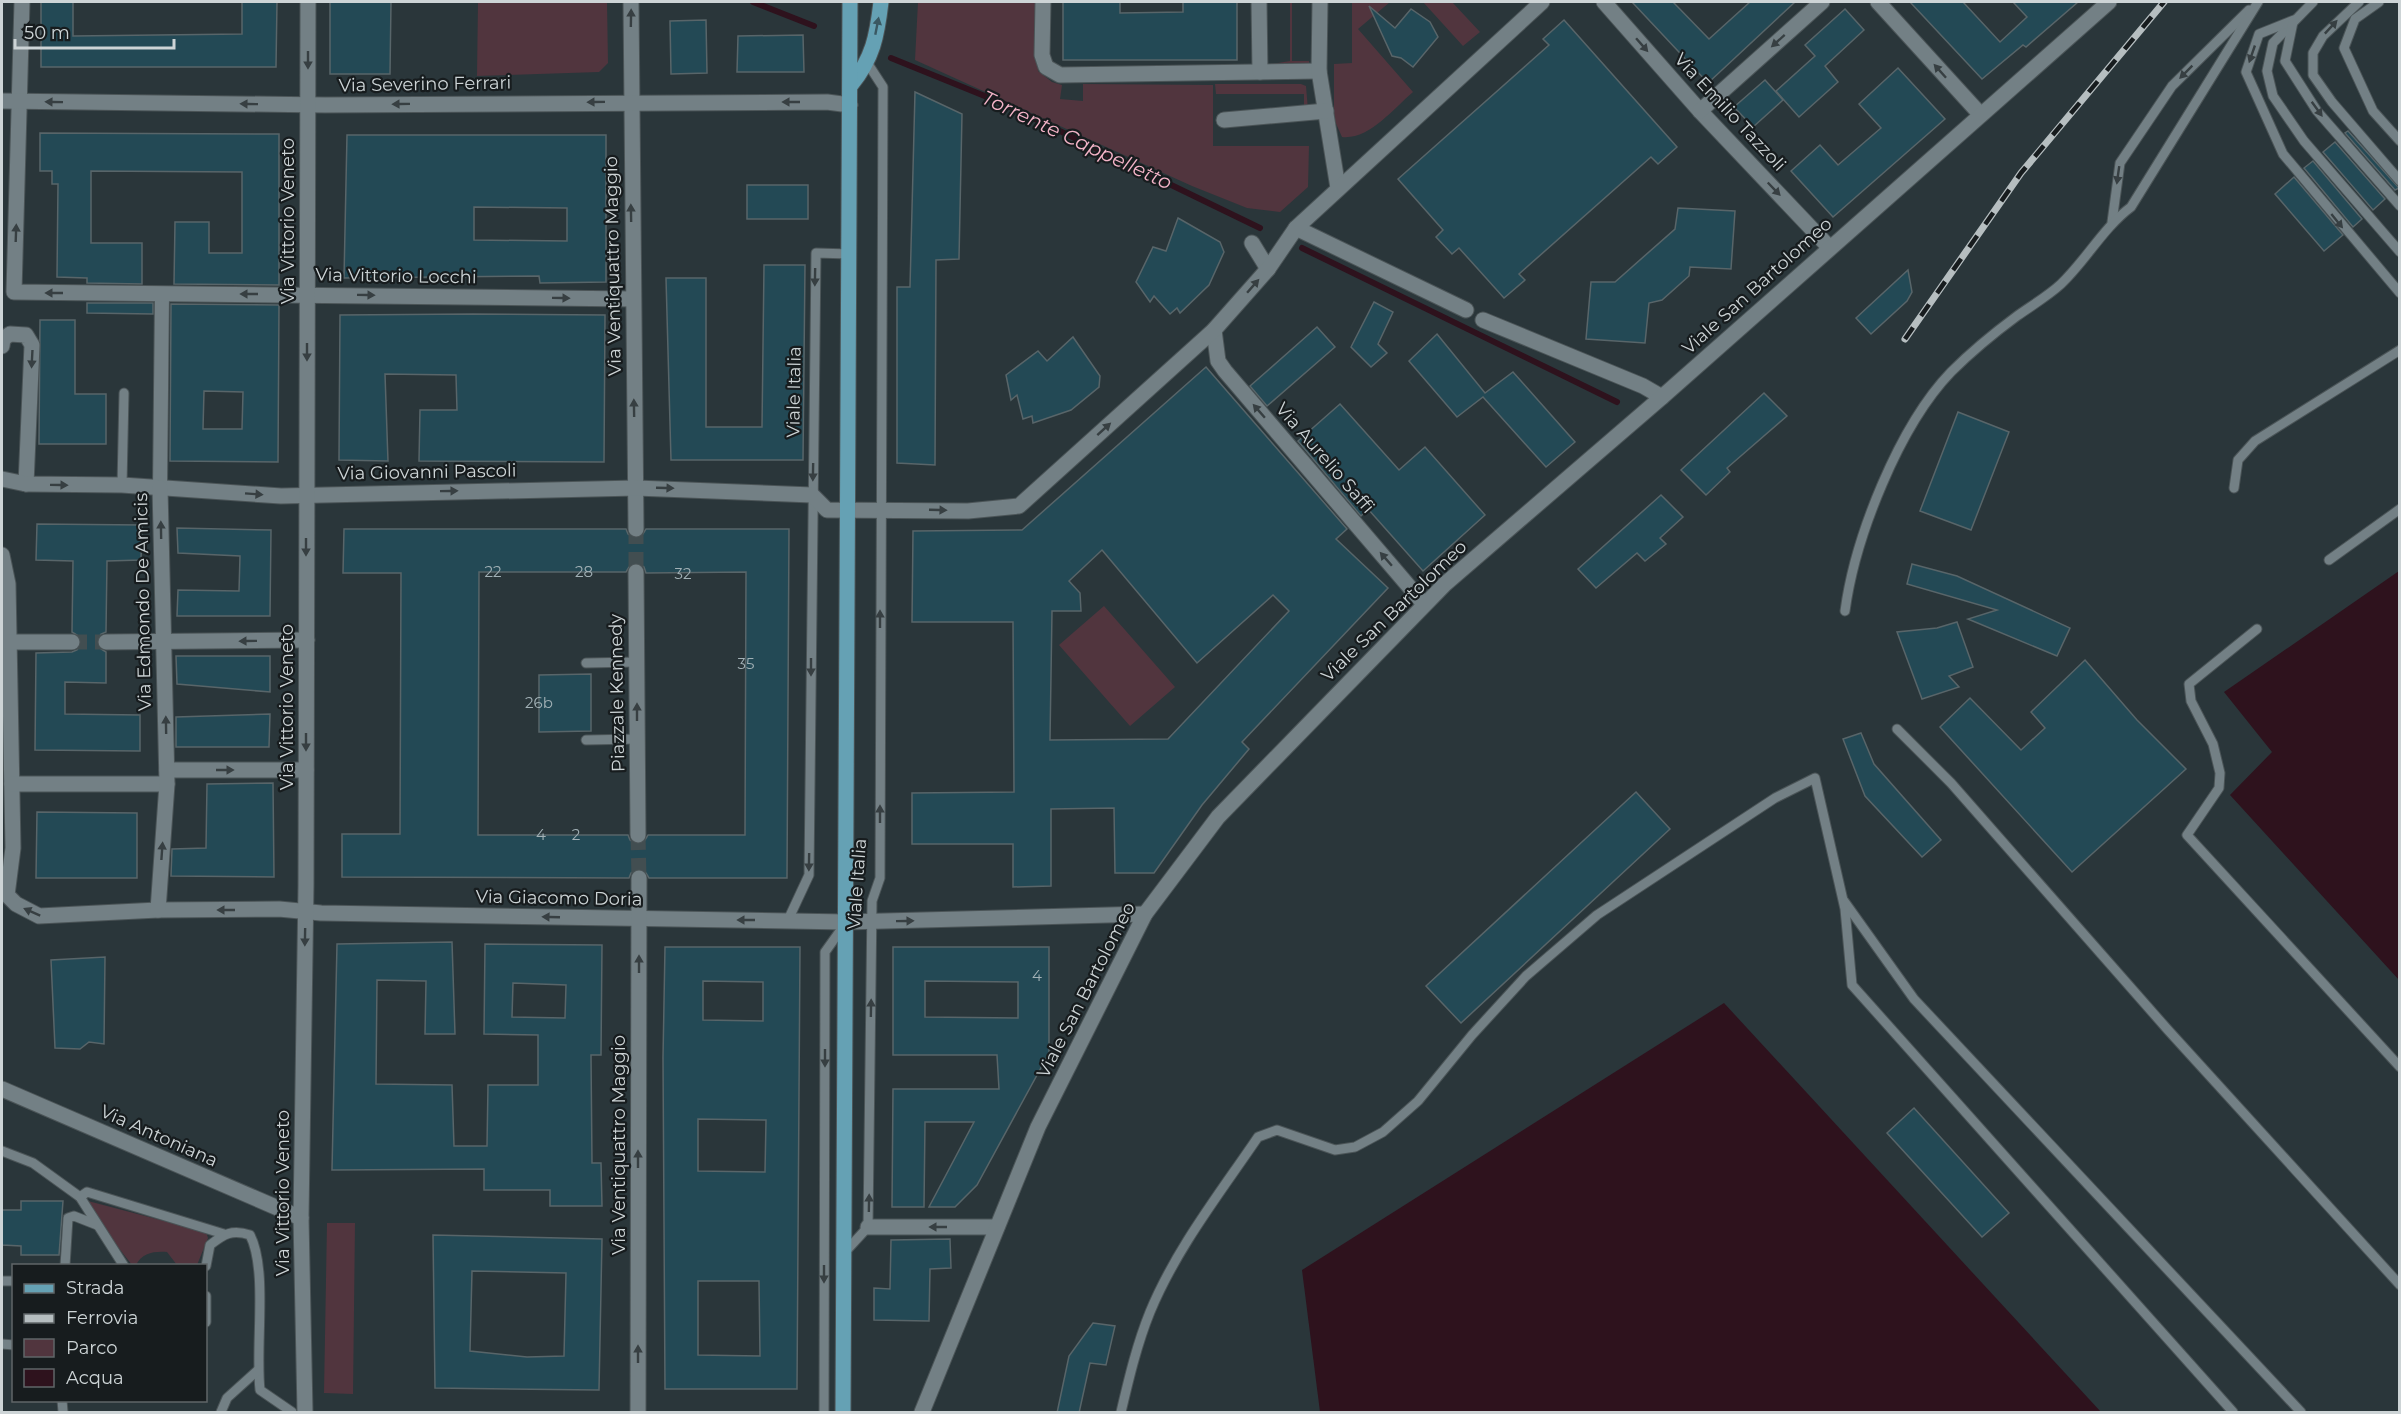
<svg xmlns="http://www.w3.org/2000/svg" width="2401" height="1414" font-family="Montserrat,sans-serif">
  <rect width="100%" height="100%" fill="#2a363a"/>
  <g fill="#51353e">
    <path d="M478 2H607L608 63 599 72 477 76Z"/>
    <path d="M918 2H1036L1038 71 1052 82 1062 85 1060 99 1083 101V84L1213 85V146H1309L1308 187 1280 212 1247 208 1192 186 915 60Z"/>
    <path d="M1290 2H1292V61H1309V64H1272L1290 61Z"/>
    <path d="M1352 2H1390L1358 29 1413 92C1393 109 1369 140 1342 137L1334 119V64L1352 63Z"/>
    <path d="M1423 2H1452L1480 32 1463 46Z"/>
    <path d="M1215 84H1301L1306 86 1308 110 1304 111V94H1216Z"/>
    <path d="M1104 606 1175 687 1130 726 1059 645Z"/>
    <path d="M88 1201 206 1232 208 1238 197 1265H177L167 1252C154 1251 142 1253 136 1265H132L97 1220Z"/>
    <path d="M327 1223H355L353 1394 324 1393Z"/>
  </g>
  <g fill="#2e121d">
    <path d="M2399 571V980L2230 795 2272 752 2224 692Z"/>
    <path d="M1724 1003 2101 1412H1320L1302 1270Z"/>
  </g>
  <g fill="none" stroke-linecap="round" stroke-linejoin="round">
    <g stroke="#2e121d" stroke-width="6">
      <path d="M753 2 814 26"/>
      <path d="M891 58 1002 103 1260 228"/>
      <path d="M1302 248 1617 402"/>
    </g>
  </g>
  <g fill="#234955" stroke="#586569" stroke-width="1.5" fill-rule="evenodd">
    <path d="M41 2H73V36L242 34V2H277L276 67H41Z"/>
    <path d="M330 2H391L390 74H330Z"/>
    <path d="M1063 2H1120V13L1183 12V2H1237V60H1063Z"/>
    <path d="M1632 2H1673L1709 39 1750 2H1795L1708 83Z"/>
    <path d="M1910 2H1963L2000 42 2027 17 2013 2H2078L2026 47 2023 45 1982 79Z"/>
    <path d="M1369 6 1395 28 1411 9 1430 22 1438 37 1413 67 1401 58 1392 56Z"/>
    <path d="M1845 9 1864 30 1825 66 1838 82 1799 117 1776 91 1815 56 1805 45Z"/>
    <path d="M706 20 707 73 671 74 670 21Z"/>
    <path d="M1564 20 1677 147 1658 164 1651 157 1519 274 1525 280 1504 298 1459 248 1452 254 1436 237 1443 230 1398 179 1549 45 1543 39Z"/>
    <path d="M803 35 804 72H737L738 36Z"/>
    <path d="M1898 68 1945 119 1833 217 1791 171 1820 145 1838 165 1881 128 1859 104Z"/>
    <path d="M1765 80 1783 100 1753 127 1734 107Z"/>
    <path d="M915 92 962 114 959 259 936 260 935 465 897 463V287H910Z"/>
    <path d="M2348 131 2399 188 2395 190 2345 133Z"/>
    <path d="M40 133 279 134V285L174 284 175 222H209V253H242V172L91 171V243H142V284L87 283V278L57 277 58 184H52V171H40Z"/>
    <path d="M347 135H606V282L540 283 539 276 344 278ZM474 207 567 208V241L474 240Z"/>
    <path d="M2335 142 2385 199 2373 210 2323 152Z"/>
    <path d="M2313 161 2362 219 2353 227 2304 168Z"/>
    <path d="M2294 177 2343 235 2324 251 2275 194Z"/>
    <rect x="747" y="185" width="61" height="34"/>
    <path d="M1678 208 1735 211 1731 269 1690 267 1689 276 1662 300 1649 303 1645 343 1586 339 1591 282H1615L1675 229Z"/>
    <path d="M1178 218 1220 242 1224 252 1209 285 1180 313 1177 308 1170 314 1154 296 1150 302 1136 282 1153 247 1166 251Z"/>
    <path d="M764 265H805L803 460H671L666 278H706V427H762Z"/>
    <path d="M1908 270 1912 292 1907 301 1871 334 1856 318Z"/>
    <path d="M1374 302 1393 312 1378 344 1387 353 1371 367 1351 347Z"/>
    <path d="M87 303H153V314L87 313Z"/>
    <path d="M171 304 279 305 278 462 170 461ZM204 391 243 392 242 429H203Z"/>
    <path d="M473 314 605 315 604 462 419 461 420 410H457L456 375 385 374 388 461 339 460 340 315Z"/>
    <path d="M40 320H75V394H106V444H39Z"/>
    <path d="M1317 327 1335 347 1267 406 1250 386Z"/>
    <path d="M1437 334 1485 393 1513 372 1575 442 1546 467 1483 397 1457 417 1409 361Z"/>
    <path d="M1073 337 1100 376 1099 387 1071 410 1033 423 1032 416 1023 419 1017 395 1011 400 1006 375 1038 351 1047 361Z"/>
    <path d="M1206 367 1347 529 1336 539 1388 588 1242 742 1249 749 1202 805 1154 873H1115L1114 808 1051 809V886L1013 887V844H912V793L1014 792 1013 622H912L913 531 1022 530ZM1102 550 1197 663 1273 595 1289 611 1168 739 1050 740 1052 611H1081L1080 593 1069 581Z"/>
    <path d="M1764 393 1787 416 1727 468 1730 472 1706 495 1681 470Z"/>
    <path d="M1340 404 1399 470 1425 447 1485 515 1423 571 1368 509 1361 516 1298 441Z"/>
    <path d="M1958 412 2009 432 1971 530 1920 511Z"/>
    <path d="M1661 495 1683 517 1660 538 1666 544 1645 561 1637 553 1596 588 1578 569Z"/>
    <path d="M37 524 142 525 141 560 107 561 106 632 101 634 96 642 98 647 106 652V683L65 682V714L140 715V751L35 750 36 653 72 652 77 650 82 643 80 637 72 632 73 561 36 560Z"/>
    <path d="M177 528 271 530 270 616H177L178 590 239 591 240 556 178 553Z"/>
    <path d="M344 529H626L628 534 636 539 641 537 646 529H789L787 878H649L644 870 638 868 631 873 629 878 342 877V834H400L401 573H343ZM637 562 644 567 646 573 746 572 745 835H648L643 843 637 845 630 840 628 835H478L479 572H626L631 564Z"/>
    <path d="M1912 564 1957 576 2070 628 2057 656 1968 619 1997 610 1907 584Z"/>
    <path d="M1957 622 1973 667 1949 676 1959 687 1922 699 1897 632 1937 628Z"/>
    <path d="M176 656H270V692L177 684Z"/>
    <path d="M2085 660 2137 720 2186 769 2072 872 1940 727 1970 698 2021 750 2045 728 2031 712Z"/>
    <path d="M591 674V731L539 732V675Z"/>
    <path d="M270 714 269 747H176V717Z"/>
    <path d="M1861 733 1874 764 1941 840 1922 857 1865 796 1843 739Z"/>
    <path d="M273 783 274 877 171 876 172 849 206 848 207 784Z"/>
    <path d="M1636 792 1670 829 1461 1023 1426 986Z"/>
    <path d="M37 812 137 813V878H36Z"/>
    <path d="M452 942 455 1034H425L426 981 377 980 376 1084 452 1085 454 1146H487L488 1085H538V1035L484 1034 485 944 602 945 601 1055H591L592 1163H601L602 1206H550V1190H484V1169L332 1170 337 944ZM513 983 566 985 565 1018 512 1017Z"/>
    <path d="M665 947H800L797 1389H665L663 1058ZM703 981 763 982V1021L703 1020ZM698 1119 766 1120 765 1172 698 1171ZM698 1281H759L760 1356 698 1355Z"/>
    <path d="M893 947H1049V1053L977 1185 955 1207H929L974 1122H925L924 1207H892L893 1089H999L997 1055H893ZM925 981 1018 982V1018L925 1017Z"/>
    <path d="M105 957 104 1044 89 1042 80 1049 55 1048 51 960Z"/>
    <path d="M1914 1108 2009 1213 1982 1237 1887 1133Z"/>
    <path d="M21 1201H63L59 1255H21V1246L2 1245V1210H21Z"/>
    <path d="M433 1235 602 1239 599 1390 435 1388ZM472 1271 566 1273 564 1356 527 1357 470 1351Z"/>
    <path d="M950 1239 951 1268 930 1269 929 1321 874 1320V1288L890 1289 891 1240Z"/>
    <path d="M1093 1323 1115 1326 1106 1365 1090 1363 1079 1413H1057L1069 1356Z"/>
  </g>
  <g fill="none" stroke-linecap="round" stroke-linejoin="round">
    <g stroke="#424e51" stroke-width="15" stroke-dasharray="15 8" stroke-linecap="butt">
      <path d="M636 529V572"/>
      <path d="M72 642H106"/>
      <path d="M638 835 639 878"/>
    </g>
    <g stroke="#4b5457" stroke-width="11">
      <g id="service">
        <path d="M2313 2 2273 43 2267 71 2273 96 2304 141 2400 252"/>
        <path d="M2359 2 2323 36 2313 53V75L2332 102 2400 181"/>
        <path d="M2379 2 2355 19 2344 48 2373 111 2400 141"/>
        <path d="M2294 20 2259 34 2246 72 2283 154 2400 293"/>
        <path d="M2293 22 2285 61 2317 111 2400 206"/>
        <path d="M2112 222 2120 163 2172 86 2249 10"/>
        <path d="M122 485 124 393"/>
        <path d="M2234 488 2238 460 2255 441 2400 350"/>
        <path d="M2329 560 2400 509"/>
        <path d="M1845 611C1855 537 1899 426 1951 372 1971 352 1994 333 2017 316 2031 306 2048 296 2061 284 2087 259 2103 228 2131 207L2258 2"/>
        <path d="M2257 629 2189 684 2191 701 2213 744 2220 773 2219 788 2187 835 2400 1067"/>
        <path d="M586 663 637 662"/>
        <path d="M1897 729 1951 783 2168 1030 2400 1285"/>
        <path d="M586 740 637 739"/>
        <path d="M1844 901 1914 999 2301 1412"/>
        <path d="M788 920 809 875 816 253 850 254"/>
        <path d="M2 1151 33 1163 80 1197 124 1266"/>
        <path d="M80 1197 87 1192 224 1234"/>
        <path d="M845 1252 868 1227 872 901 880 878 883 87 868 64"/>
        <path d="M65 1266 68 1218 74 1216 97 1225"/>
        <path d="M206 1266 210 1245C224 1234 232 1229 250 1235 268 1270 255 1346 260 1390L292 1412"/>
        <path d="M2 1281H14"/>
        <path d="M206 1296V1322"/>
        <path d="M2 1344 14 1345"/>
        <path d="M62 1400 63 1412"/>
        <path d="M221 1412 227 1398 258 1370"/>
        <path d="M824 1412 825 952 845 924"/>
        <path d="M1121 1412C1129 1378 1137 1344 1150 1312 1176 1249 1220 1193 1258 1137L1277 1130 1335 1150 1355 1147 1383 1132 1418 1101 1472 1035 1526 976 1597 915 1775 798 1815 778 1845 909 1852 985 2233 1412"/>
      </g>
    </g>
    <g stroke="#4b5457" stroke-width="16">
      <path id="pedestrian" d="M160 488 162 294"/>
    </g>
    <g stroke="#4b5457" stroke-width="17">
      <g id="minor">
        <path d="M22 2 14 292 632 299"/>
        <path d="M631 2 636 529"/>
        <path d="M1043 2 1042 55 1046 67 1060 75 1319 71"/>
        <path d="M1259 2 1260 72"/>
        <path d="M1320 2 1319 71 1338 188"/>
        <path d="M1604 2 1700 111 1829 247"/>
        <path d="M1878 2 1980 114"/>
        <path d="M2 101 325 105 827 102 850 105"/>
        <path d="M1700 111 1822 2"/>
        <path d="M1224 120 1326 111"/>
        <path d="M1296 228 1466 310"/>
        <path d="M1252 243 1268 269"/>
        <path d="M1483 320 1643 386 1662 397"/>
        <path d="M1214 330 1218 361 1225 371 1424 604"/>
        <path d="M2 346 3 339 10 334 26 335 32 345 26 484"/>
        <path d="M2 479 26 484 122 485 281 496 636 488 812 495 827 510 968 511 1019 506 1214 330 1268 269 1296 228 1542 2"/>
        <path d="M2 555 8 584 13 848 7 895 16 904 39 916 158 910 279 909 321 913 846 922 1145 914"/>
        <path d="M636 572 638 835"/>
        <path d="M9 642H72"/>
        <path d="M106 642 307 640"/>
        <path d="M167 770H306"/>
        <path d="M12 784H167"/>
        <path d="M158 910 167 784 160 488"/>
        <path d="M638 1412 639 878"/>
      </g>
    </g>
    <g stroke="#4b5457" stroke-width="17">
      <g id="tertiary">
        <path d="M2 1089 301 1218"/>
        <path d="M868 1227H997"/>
        <path d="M305 1412 301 1218 306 885 308 2"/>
      </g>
    </g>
    <g stroke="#4b5457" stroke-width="17">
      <path id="secondary" d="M922 1412 1038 1127 1145 914 1218 817 1445 584 1662 397 2109 2"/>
    </g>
    <g stroke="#4b5457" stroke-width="17">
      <g id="primary">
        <path d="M851 85C873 58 877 36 881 2"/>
        <path d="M843 1412 850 2"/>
      </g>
    </g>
    <use href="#service" stroke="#738085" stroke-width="9"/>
    <use href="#pedestrian" stroke="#738085" stroke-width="14"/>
    <use href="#minor" stroke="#738085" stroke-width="15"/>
    <use href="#tertiary" stroke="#738085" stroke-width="15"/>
    <use href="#secondary" stroke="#738085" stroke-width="15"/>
    <use href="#primary" stroke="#65a1b4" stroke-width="15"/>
    <g stroke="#b6bec0" stroke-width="7">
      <path id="rail" d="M1905 339 2021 173 2164 2"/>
    </g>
    <use href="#rail" stroke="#171c1e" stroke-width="4.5" stroke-dasharray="14" stroke-linecap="butt"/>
  </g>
  <defs><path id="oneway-solid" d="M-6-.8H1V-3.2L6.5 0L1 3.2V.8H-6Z" transform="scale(1.5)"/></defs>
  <g fill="#373f42">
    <use href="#oneway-solid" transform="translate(631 18) rotate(-89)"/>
    <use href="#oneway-solid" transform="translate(2331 27) rotate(-47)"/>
    <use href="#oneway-solid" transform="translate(1778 41) rotate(138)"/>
    <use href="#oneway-solid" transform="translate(1642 45) rotate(49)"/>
    <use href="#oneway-solid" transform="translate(2252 54) rotate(109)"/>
    <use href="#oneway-solid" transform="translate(308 60) rotate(90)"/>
    <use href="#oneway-solid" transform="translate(1940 71) rotate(-132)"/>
    <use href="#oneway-solid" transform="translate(2186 72) rotate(135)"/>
    <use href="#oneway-solid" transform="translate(54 102) rotate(-179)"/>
    <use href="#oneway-solid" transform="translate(596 102) rotate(179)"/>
    <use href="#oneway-solid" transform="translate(791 102) rotate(-180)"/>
    <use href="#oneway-solid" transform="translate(249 104) rotate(-179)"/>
    <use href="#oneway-solid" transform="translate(401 104) rotate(179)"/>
    <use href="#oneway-solid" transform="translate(2317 109) rotate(54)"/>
    <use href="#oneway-solid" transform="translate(2118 175) rotate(98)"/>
    <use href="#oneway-solid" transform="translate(1774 189) rotate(46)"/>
    <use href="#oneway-solid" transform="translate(631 213) rotate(-91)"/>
    <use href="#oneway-solid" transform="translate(2337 221) rotate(51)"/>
    <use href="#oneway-solid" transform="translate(16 233) rotate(-88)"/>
    <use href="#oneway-solid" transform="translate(815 277) rotate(91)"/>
    <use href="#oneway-solid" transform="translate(1253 286) rotate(-49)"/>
    <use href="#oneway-solid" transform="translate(54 293) rotate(-180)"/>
    <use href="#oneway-solid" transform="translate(249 294) rotate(-180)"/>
    <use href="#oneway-solid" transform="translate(366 295) rotate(1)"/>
    <use href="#oneway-solid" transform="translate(561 298) rotate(1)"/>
    <use href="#oneway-solid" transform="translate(307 352) rotate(90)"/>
    <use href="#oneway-solid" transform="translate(32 359) rotate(93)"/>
    <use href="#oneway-solid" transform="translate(634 408) rotate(-91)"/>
    <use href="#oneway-solid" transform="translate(1259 411) rotate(-131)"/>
    <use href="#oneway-solid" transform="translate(1104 429) rotate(-42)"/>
    <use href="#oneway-solid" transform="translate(813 472) rotate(91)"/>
    <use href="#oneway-solid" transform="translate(59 485) rotate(1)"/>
    <use href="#oneway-solid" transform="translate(665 488) rotate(2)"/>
    <use href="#oneway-solid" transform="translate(449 491) rotate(-1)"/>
    <use href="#oneway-solid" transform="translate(254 494) rotate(4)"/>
    <use href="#oneway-solid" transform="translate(938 510) rotate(2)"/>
    <use href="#oneway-solid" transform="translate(161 530) rotate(-91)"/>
    <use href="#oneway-solid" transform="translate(306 547) rotate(90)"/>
    <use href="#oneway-solid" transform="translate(1386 559) rotate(-131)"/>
    <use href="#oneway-solid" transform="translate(880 619) rotate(-90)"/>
    <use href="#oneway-solid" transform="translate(248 641) rotate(179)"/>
    <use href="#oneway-solid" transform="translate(811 667) rotate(90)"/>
    <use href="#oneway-solid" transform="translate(637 712) rotate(-90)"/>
    <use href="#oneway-solid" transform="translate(166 725) rotate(-91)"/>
    <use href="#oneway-solid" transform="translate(306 742) rotate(90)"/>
    <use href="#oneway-solid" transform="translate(225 770)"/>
    <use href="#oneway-solid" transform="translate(880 814) rotate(-90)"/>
    <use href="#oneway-solid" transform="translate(162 851) rotate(-86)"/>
    <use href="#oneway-solid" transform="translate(809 862) rotate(91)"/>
    <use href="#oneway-solid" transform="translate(226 910) rotate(180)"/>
    <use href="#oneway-solid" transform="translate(32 912) rotate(-156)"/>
    <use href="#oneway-solid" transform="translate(551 917) rotate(-178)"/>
    <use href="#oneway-solid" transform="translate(746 920) rotate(-180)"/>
    <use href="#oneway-solid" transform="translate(905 921) rotate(-1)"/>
    <use href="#oneway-solid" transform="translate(305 937) rotate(91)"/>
    <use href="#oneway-solid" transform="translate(639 964) rotate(-90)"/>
    <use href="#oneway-solid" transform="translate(871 1008) rotate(-89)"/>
    <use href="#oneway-solid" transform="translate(825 1058) rotate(90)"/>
    <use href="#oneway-solid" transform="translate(638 1159) rotate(-90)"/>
    <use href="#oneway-solid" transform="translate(869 1203) rotate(-89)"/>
    <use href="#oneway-solid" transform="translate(938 1227) rotate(180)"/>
    <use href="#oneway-solid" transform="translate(824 1274) rotate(90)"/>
    <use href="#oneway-solid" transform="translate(638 1354) rotate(-90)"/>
  </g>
  <use fill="#3a5862" href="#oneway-solid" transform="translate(877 26) rotate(-79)"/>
  <g text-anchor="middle" stroke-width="4.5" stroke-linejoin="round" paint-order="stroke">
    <g font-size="15" fill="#a2b1b6">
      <text x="493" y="577">22</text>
      <text x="584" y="577">28</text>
      <text x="683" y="579">32</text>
      <text x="746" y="669">35</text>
      <text x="539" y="708">26b</text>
      <text x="541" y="840">4</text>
      <text x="576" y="840">2</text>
      <text x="1037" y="981">4</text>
    </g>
    <g font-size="18" fill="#cdd4d6" stroke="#171c1e">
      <text transform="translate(425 84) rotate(-1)" y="6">Via Severino Ferrari</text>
      <text transform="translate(1730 112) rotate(47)" y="6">Via Emilio Tazzoli</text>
      <text transform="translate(288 221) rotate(-90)" y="6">Via Vittorio Veneto</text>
      <text transform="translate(613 266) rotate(-91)" y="6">Via Ventiquattro Maggio</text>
      <text transform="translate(396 276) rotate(1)" y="6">Via Vittorio Locchi</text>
      <text transform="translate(1757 286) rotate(-42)" y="6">Viale San Bartolomeo</text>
      <text transform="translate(794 392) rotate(-89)" y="6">Viale Italia</text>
      <text transform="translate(1325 458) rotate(49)" y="6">Via Aurelio Saffi</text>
      <text transform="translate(427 472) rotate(-1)" y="6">Via Giovanni Pascoli</text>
      <text transform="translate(143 602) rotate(-91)" y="6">Via Edmondo De Amicis</text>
      <text transform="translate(1394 611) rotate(-44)" y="6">Viale San Bartolomeo</text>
      <text transform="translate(617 693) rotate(-91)" y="6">Piazzale Kennedy</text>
      <text transform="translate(287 707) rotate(-90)" y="6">Via Vittorio Veneto</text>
      <text transform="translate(857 884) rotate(-86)" y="6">Viale Italia</text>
      <text transform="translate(559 898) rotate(1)" y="6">Via Giacomo Doria</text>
      <text transform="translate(1086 990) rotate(-63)" y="6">Viale San Bartolomeo</text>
      <text transform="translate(159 1136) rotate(24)" y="6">Via Antoniana</text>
      <text transform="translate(619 1145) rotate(-90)" y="6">Via Ventiquattro Maggio</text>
      <text transform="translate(283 1193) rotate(-90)" y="6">Via Vittorio Veneto</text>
    </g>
    <g font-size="20" font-style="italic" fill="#f4b4c8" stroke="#171c1e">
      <text transform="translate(1077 140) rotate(25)" y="7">Torrente Cappelletto</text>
    </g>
  </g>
  <rect width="2401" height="1414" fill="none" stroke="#cdd4d6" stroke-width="6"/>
  <rect x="12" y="1264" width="195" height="138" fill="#171c1e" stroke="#606668" stroke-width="1.5"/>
  <rect x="24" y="1284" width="30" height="9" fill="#65a1b4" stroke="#606668" stroke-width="1.5"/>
  <text x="66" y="1294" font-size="18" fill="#cdd4d6">Strada</text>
  <rect x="24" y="1314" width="30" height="9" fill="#b6bec0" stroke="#606668" stroke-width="1.5"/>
  <text x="66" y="1324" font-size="18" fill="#cdd4d6">Ferrovia</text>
  <rect x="24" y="1339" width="30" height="18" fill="#51353e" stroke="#606668" stroke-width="1.5"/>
  <text x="66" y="1354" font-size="18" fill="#cdd4d6">Parco</text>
  <rect x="24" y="1369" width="30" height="18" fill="#2e121d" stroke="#606668" stroke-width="1.5"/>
  <text x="66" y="1384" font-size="18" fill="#cdd4d6">Acqua</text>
  <path d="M15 39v9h159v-9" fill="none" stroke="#cdd4d6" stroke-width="3"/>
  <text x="24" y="39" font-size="18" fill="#cdd4d6" stroke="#171c1e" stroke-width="4.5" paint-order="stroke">50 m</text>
</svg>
